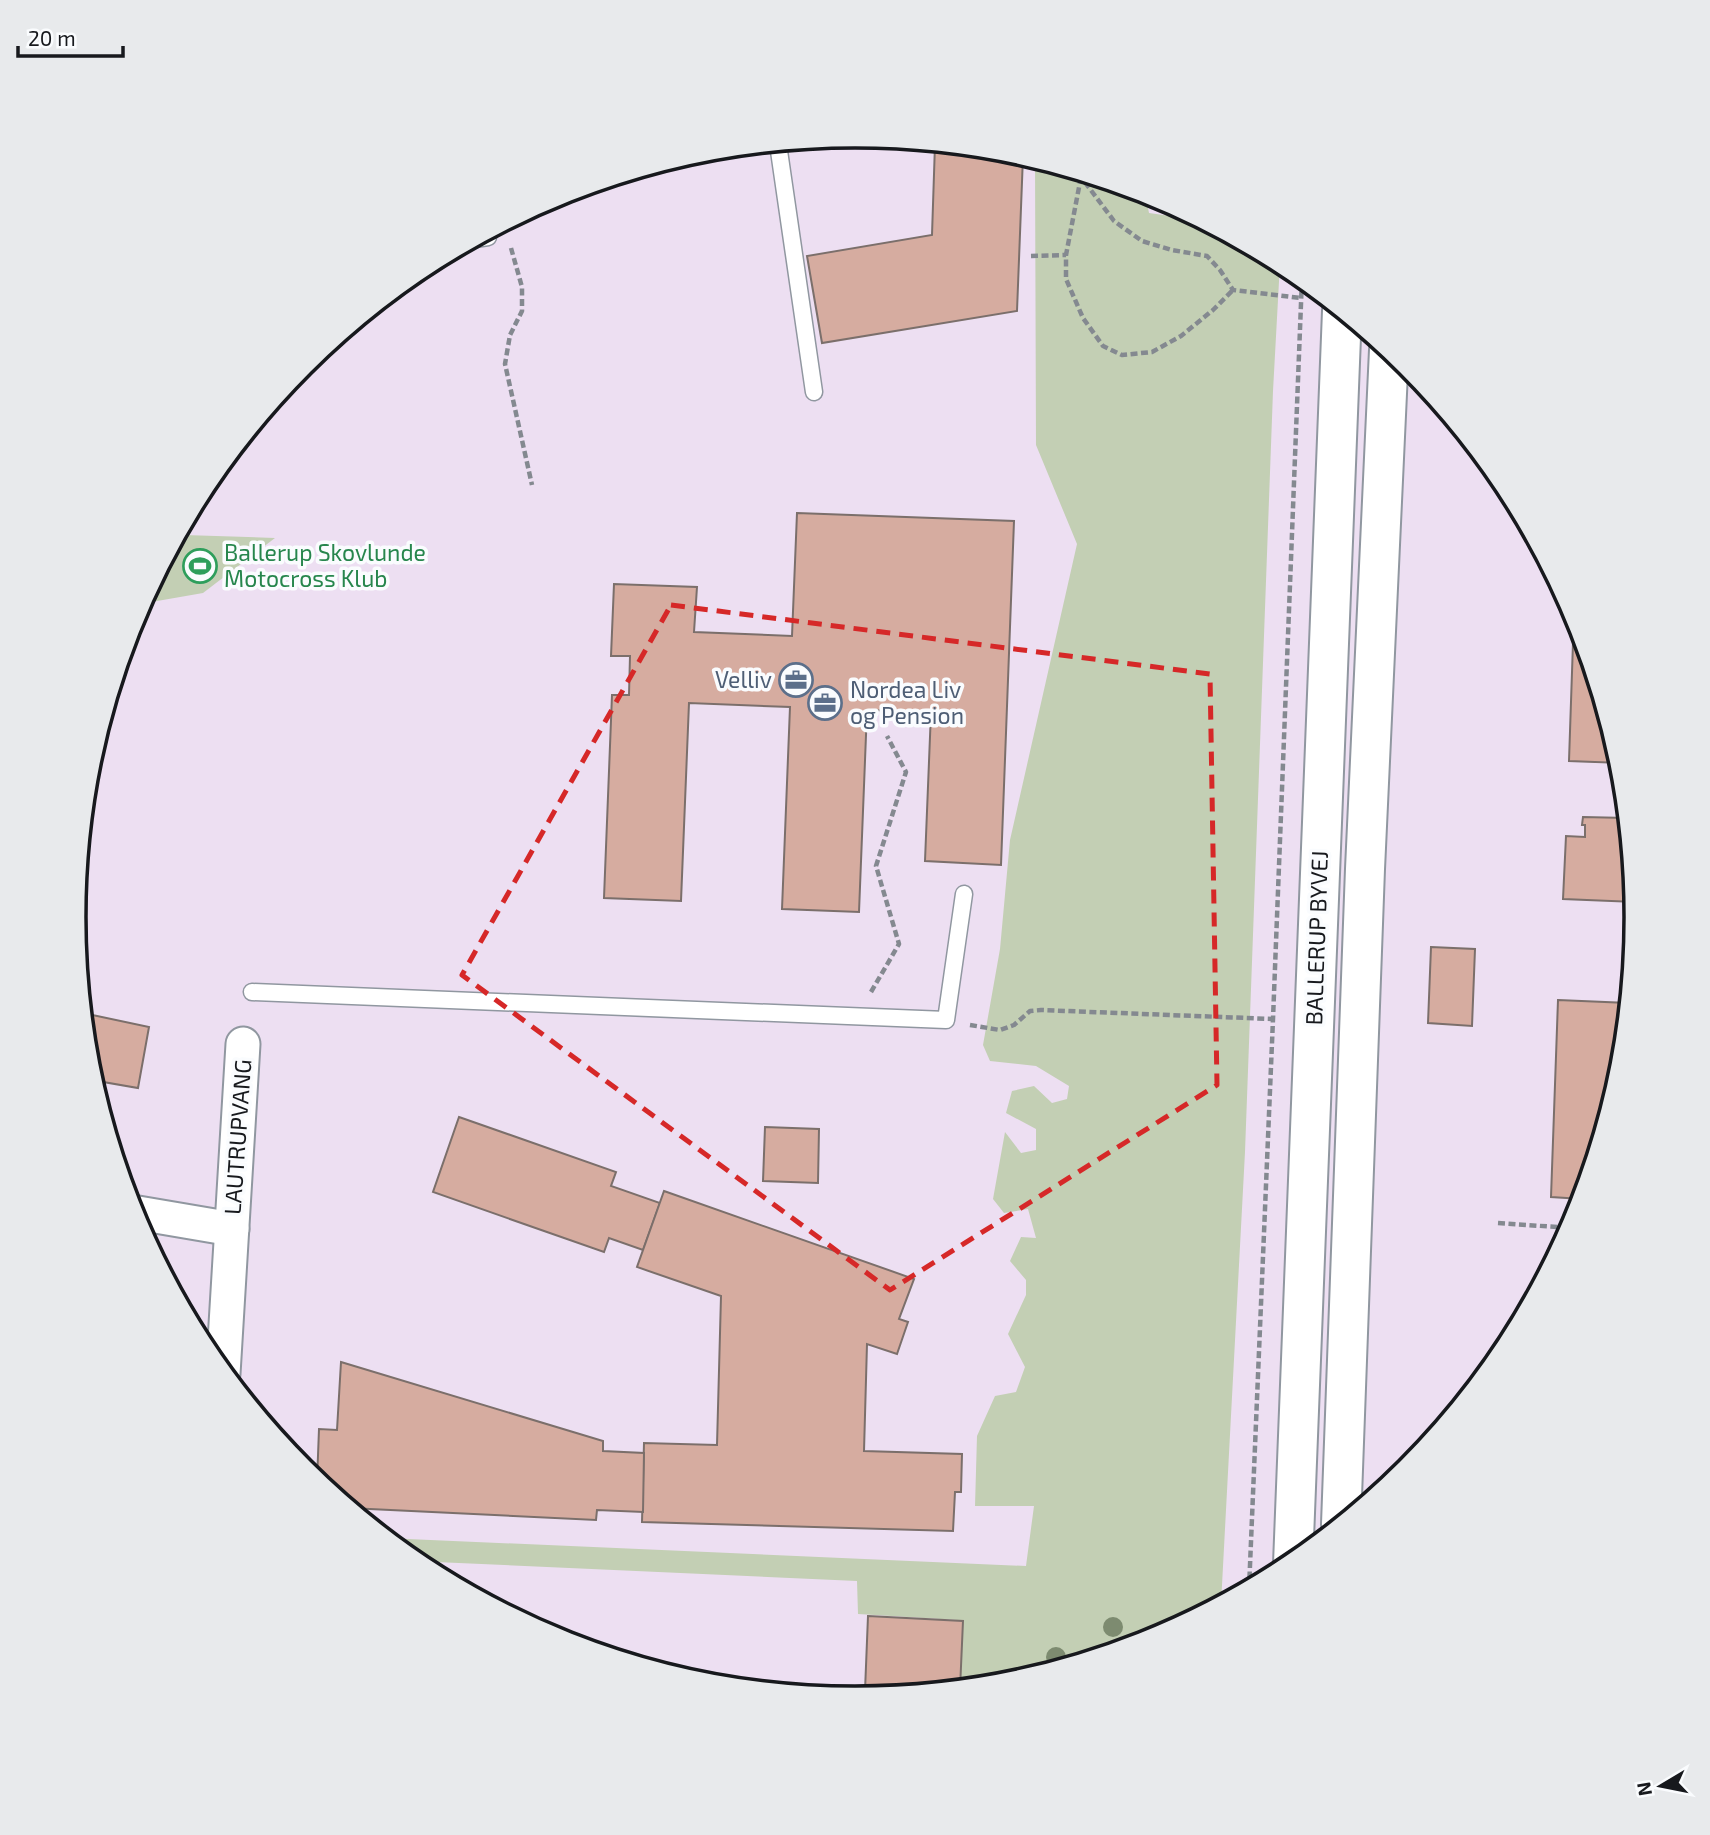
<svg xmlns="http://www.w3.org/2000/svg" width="1710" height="1835" font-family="'Exo 2',sans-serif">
  <rect width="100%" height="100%" fill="#e7eff9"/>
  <circle fill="#eddff2" cx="855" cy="918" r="779"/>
  <g fill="#c3cfb4">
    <path d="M1035 159 1145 193 1149 213 1199 220 1280 263 1273 391 1245 1152 1221 1604 1154 1640 1007 1684 955 1689 957 1620 858 1614 857 1581 413 1561 385 1538 1026 1566 1034 1506H975L977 1436 995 1396 1016 1392 1025 1367 1008 1334 1026 1295V1280L1010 1261 1021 1237 1036 1238 1028 1209 1004 1213 993 1199 1005 1132 1021 1153 1036 1150V1129L1006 1113 1012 1091 1034 1086 1052 1103 1067 1099 1069 1086 1036 1066 990 1061 983 1045 1000 949 1010 840 1077 544 1036 445Z"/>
    <path d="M184 535 275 538 203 593 140 604 177 536Z"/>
  </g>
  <g fill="#d6aca0" stroke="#7b6f6b" stroke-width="2">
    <path d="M935 144 1008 151 1023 156 1017 311 822 343 807 256 932 235Z"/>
    <path d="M797 513 1014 521 1001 865 925 861 931 712 867 710 859 912 782 909 790 707 689 703 681 901 604 898 612 695H629L630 656H611L614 584 697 587 694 632 792 636Z"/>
    <path d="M1574 613 1577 619 1621 763 1569 761Z"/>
    <path d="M1583 817 1627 818 1635 902 1563 899 1566 836 1585 837V825H1582Z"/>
    <path d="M1431 947 1475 949 1472 1026 1428 1023Z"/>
    <path d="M1558 1000 1628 1003 1621 1070 1582 1199 1551 1197Z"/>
    <path d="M83 1013 149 1027 138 1088 92 1080 88 1070Z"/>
    <path d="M459 1117 616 1172 611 1186 660 1203 643 1250 609 1238 604 1252 433 1192Z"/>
    <path d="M765 1127 819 1129 818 1183 763 1181Z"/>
    <path d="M664 1191 914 1279 899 1319 908 1322 897 1354 867 1344 864 1451 962 1454 961 1492H955L953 1531 642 1522 644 1443 717 1445 721 1296 637 1267Z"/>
    <path d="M1555 1242H1563L1555 1258Z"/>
    <path d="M341 1362 603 1441V1451L644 1453 643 1512 597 1510 596 1520 349 1508 317 1482 319 1429 337 1430Z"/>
    <path d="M868 1616 963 1621 960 1689 870 1697 865 1691Z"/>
  </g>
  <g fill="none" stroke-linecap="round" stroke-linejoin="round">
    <g stroke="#9097a0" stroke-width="19">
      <g id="service">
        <path d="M778 144 814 392"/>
        <path d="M475 239 488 237V232"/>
        <path d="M252 992 946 1020 964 894"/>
      </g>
    </g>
    <g stroke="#9097a0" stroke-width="37">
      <g id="minor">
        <path d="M132 1212 232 1229"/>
        <path d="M223 1374 243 1044"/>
      </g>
    </g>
    <g stroke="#9097a0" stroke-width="42">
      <g id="secondary">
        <path d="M1341 1524 1365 869 1389 350"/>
        <path d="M1293 1564 1342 311"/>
      </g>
    </g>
    <g stroke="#848990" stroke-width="4.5" stroke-dasharray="7 3.5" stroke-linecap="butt">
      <path d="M1080 173 1081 177 1114 221 1142 241 1172 250 1207 256 1220 270 1233 290 1301 298"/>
      <path d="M1081 177 1066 255V279L1083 318 1103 346 1122 355 1152 352 1181 336 1213 310 1233 290"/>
      <path d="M511 248 522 287V311L510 335 505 364 532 485"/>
      <path d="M1031 256 1066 255"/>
      <path d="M871 992 899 944 876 866 906 772 887 736"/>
      <path d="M970 1025 1000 1030 1014 1025 1030 1011 1041 1010 1273 1019"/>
      <path d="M1498 1223 1571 1228"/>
      <path d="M1249 1589 1273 1019 1302 278"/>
    </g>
    <use href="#service" stroke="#fff" stroke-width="16"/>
    <use href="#minor" stroke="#fff" stroke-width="33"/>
    <use href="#secondary" stroke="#fff" stroke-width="38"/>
  </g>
  <g fill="#7d8b70">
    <circle cx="1113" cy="1627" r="10"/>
    <circle cx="1056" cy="1657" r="10"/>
  </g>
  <path fill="none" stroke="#d62828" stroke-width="5" stroke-dasharray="14 9" stroke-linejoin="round" d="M671 605 1210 674 1217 1085 890 1290 462 975Z"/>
  <defs>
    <g id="stadium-ring" transform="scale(1.75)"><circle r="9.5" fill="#fafcfe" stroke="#2e9e5b" stroke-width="1.5"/><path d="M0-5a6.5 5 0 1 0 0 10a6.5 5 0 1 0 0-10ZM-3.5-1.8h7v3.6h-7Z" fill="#2e9e5b"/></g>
    <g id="office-ring" transform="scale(1.75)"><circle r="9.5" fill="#fafcfe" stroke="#5c6f8a" stroke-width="1.5"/><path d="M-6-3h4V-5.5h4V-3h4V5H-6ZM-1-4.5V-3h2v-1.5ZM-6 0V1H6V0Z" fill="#5c6f8a"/></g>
  </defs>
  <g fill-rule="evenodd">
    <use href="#stadium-ring" x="200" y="566"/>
    <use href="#office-ring" x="796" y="680"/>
    <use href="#office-ring" x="825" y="703"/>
  </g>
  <g text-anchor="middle" stroke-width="7" stroke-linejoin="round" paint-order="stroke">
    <g font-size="23" fill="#27864d" stroke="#fafcfe" text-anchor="start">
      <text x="224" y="561">Ballerup Skovlunde<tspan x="224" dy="26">Motocross Klub</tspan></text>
    </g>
    <g font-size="23" fill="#4e5e75" stroke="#fafcfe" text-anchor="end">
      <text x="772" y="688">Velliv</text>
      <text x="850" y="698" text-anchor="start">Nordea Liv<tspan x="850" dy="26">og Pension</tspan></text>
    </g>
    <g font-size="23" fill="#17191d" stroke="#fafcfe">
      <text transform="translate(1317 938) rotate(-88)" y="8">BALLERUP BYVEJ</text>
      <text transform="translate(238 1137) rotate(-86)" y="8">LAUTRUPVANG</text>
    </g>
  </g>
  <path d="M0 0H1710V1835H0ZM86 917a769 769 0 1 1 1538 0a769 769 0 1 1-1538 0Z" fill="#e8eaec" fill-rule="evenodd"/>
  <path fill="none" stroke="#17191d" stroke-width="3.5" d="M86 917a769 769 0 1 1 1538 0a769 769 0 1 1-1538 0Z"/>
  <g transform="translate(1661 1786) rotate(260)" stroke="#fafcfe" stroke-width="5" paint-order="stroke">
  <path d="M0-5L12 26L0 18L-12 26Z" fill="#17191d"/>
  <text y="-10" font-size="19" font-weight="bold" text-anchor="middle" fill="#17191d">N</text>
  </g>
  <path d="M18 46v10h105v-10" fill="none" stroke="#17191d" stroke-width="3.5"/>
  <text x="28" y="46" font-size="21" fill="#17191d" stroke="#fafcfe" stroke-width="5" paint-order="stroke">20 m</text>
</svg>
